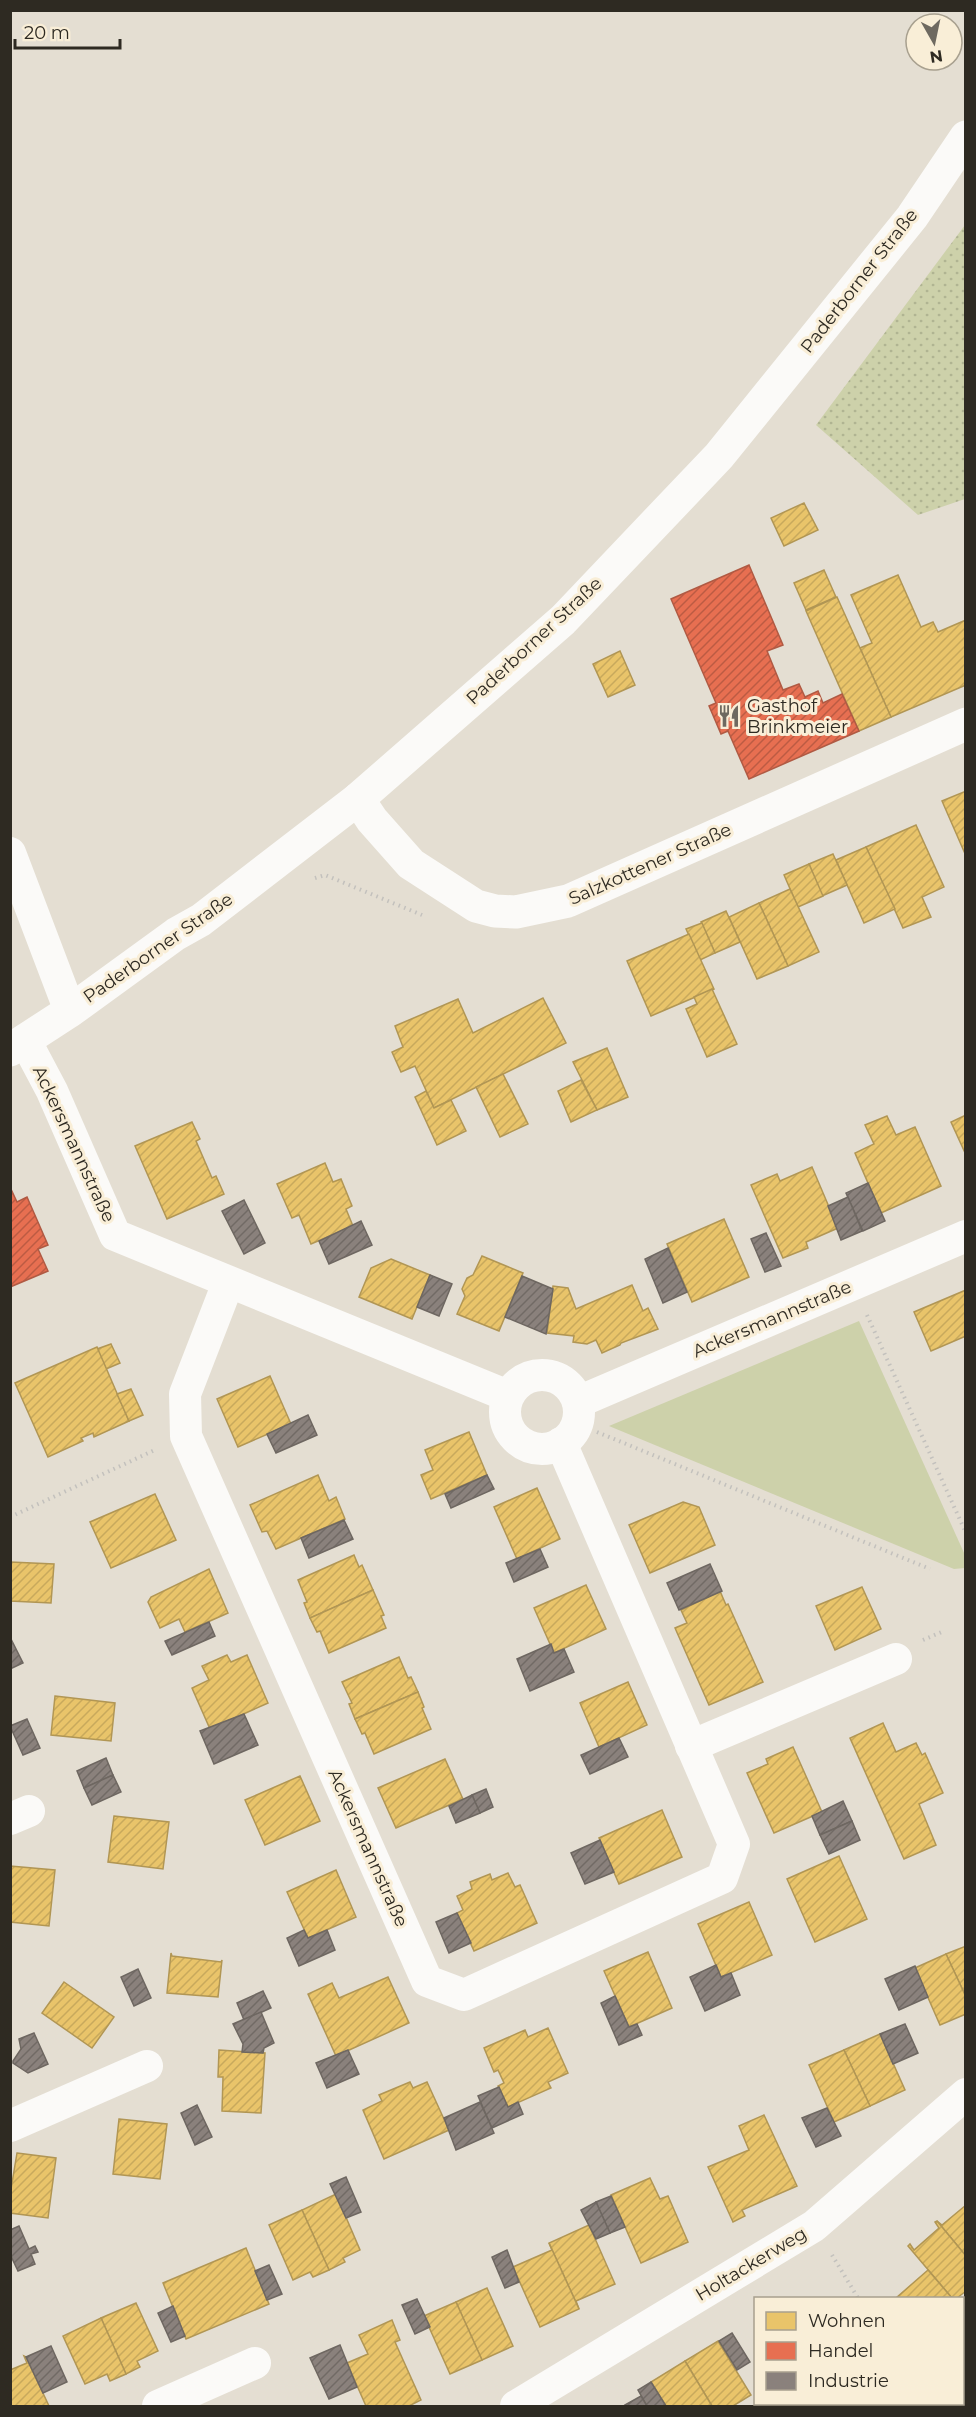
<svg xmlns="http://www.w3.org/2000/svg" width="976" height="2417" font-family="Montserrat,sans-serif">
  <defs>
    <pattern id="grass-dots" width="8" height="8" patternUnits="userSpaceOnUse" patternTransform="scale(1.5)"><rect width="8" height="8" fill="#cdd1aa"/><path d="M2 2h.1M6 6h.1" fill="none" stroke="#b0b492" stroke-width="1.8" stroke-linecap="round"/></pattern>
    <pattern id="homes-hatch" width="6" height="6" patternUnits="userSpaceOnUse" patternTransform="scale(1.5)"><rect width="6" height="6" fill="#e9c46a"/><path d="M-1 1l2-2M0 6l6-6M5 7l2-2" fill="none" stroke="#c8a95c"/></pattern>
    <pattern id="shops-hatch" width="6" height="6" patternUnits="userSpaceOnUse" patternTransform="scale(1.5)"><rect width="6" height="6" fill="#e76f51"/><path d="M-1 1l2-2M0 6l6-6M5 7l2-2" fill="none" stroke="#bc5b43"/></pattern>
    <pattern id="industry-hatch" width="6" height="6" patternUnits="userSpaceOnUse" patternTransform="scale(1.5)"><rect width="6" height="6" fill="#8a817c"/><path d="M-1 1l2-2M0 6l6-6M5 7l2-2" fill="none" stroke="#716a65"/></pattern>
  </defs>
  <rect width="100%" height="100%" fill="#e4ded2"/>
  <path fill="url(#grass-dots)" d="M965 225V499L918 515 816 425Z"/>
  <path fill="#cdd1aa" d="M859 1321 965 1555V1568L954 1569 609 1426Z"/>
  <g fill="url(#homes-hatch)" stroke="#b19654" stroke-width="1.5">
    <path d="M804 503 818 530 784 546 771 518Z"/>
    <path d="M824 570 836 597 806 610 794 583Z"/>
    <path d="M898 575 921 627 933 622 938 632 966 620V685L891 717 860 648 872 643 851 595Z"/>
    <path d="M837 597 891 717 859 731 806 611Z"/>
    <path d="M620 651 635 685 608 697 593 664Z"/>
    <path d="M966 791V856L942 801Z"/>
    <path d="M916 825 944 887 922 897 931 917 903 928 866 847Z"/>
    <path d="M866 847 895 909 864 923 836 860Z"/>
    <path d="M833 854 847 885 822 896 809 864Z"/>
    <path d="M809 864 823 896 798 907 784 875Z"/>
    <path d="M790 889 819 952 788 966 759 903Z"/>
    <path d="M759 903 788 966 757 979 729 917Z"/>
    <path d="M726 911 740 942 715 953 701 922Z"/>
    <path d="M702 923 715 953 700 960 686 929Z"/>
    <path d="M689 934 714 989 651 1016 627 961Z"/>
    <path d="M712 989 737 1044 707 1057 686 1009 697 1004 694 997Z"/>
    <path d="M543 998 566 1043 434 1108 415 1066 401 1072 392 1052 403 1047 395 1026 458 999 473 1033Z"/>
    <path d="M607 1048 628 1097 597 1110 573 1062Z"/>
    <path d="M503 1074 528 1124 500 1137 476 1087Z"/>
    <path d="M581 1080 597 1110 571 1122 558 1091Z"/>
    <path d="M426 1091 434 1108 451 1100 466 1131 437 1145 415 1097Z"/>
    <path d="M966 1115V1155L951 1122Z"/>
    <path d="M887 1116 896 1135 915 1127 941 1186 881 1213 855 1153 874 1144 865 1125Z"/>
    <path d="M192 1122 200 1139 196 1141 212 1178 216 1176 224 1194 167 1219 135 1146Z"/>
    <path d="M325 1163 333 1182 341 1179 352 1206 346 1209 353 1226 311 1244 299 1215 292 1218 277 1184Z"/>
    <path d="M812 1167 838 1228 806 1242 808 1248 783 1258 751 1185 777 1174 780 1181Z"/>
    <path d="M724 1219 749 1277 692 1302 667 1244Z"/>
    <path d="M482 1256 523 1273 499 1331 457 1314 465 1296 462 1289 467 1278 473 1275Z"/>
    <path d="M391 1259 430 1275 412 1319 359 1297 371 1268Z"/>
    <path d="M632 1285 643 1311 648 1308 658 1329 621 1343 620 1345 602 1353 596 1340 587 1344 573 1342 574 1336 547 1333 553 1286 568 1288 576 1309Z"/>
    <path d="M966 1290V1336L931 1351 914 1312Z"/>
    <path d="M111 1344 120 1363 106 1369 97 1349Z"/>
    <path d="M97 1347 129 1421 94 1437 93 1433 81 1438 83 1441 48 1457 15 1383Z"/>
    <path d="M270 1376 291 1424 238 1447 217 1399Z"/>
    <path d="M131 1389 143 1415 129 1421 117 1394Z"/>
    <path d="M469 1432 487 1475 431 1499 421 1475 433 1470 425 1450Z"/>
    <path d="M318 1475 329 1501 336 1497 345 1519 276 1549 267 1531 262 1532 250 1505Z"/>
    <path d="M537 1488 560 1539 517 1559 494 1507Z"/>
    <path d="M155 1494 176 1540 111 1568 90 1522Z"/>
    <path d="M683 1502 699 1507 715 1545 650 1573 629 1525Z"/>
    <path d="M354 1555 359 1567 362 1565 373 1590 310 1618 304 1603 307 1602 298 1580Z"/>
    <path d="M10 1562 54 1564 51 1603 10 1601Z"/>
    <path d="M209 1569 228 1613 185 1632 179 1619 160 1628 148 1602 151 1597Z"/>
    <path d="M586 1585 606 1629 554 1653 534 1608Z"/>
    <path d="M862 1587 881 1629 835 1650 816 1606Z"/>
    <path d="M373 1590 384 1615 381 1616 386 1628 329 1653 320 1631 317 1632 310 1618Z"/>
    <path d="M720 1591 726 1605 728 1604 763 1682 709 1705 675 1628 687 1623 681 1610Z"/>
    <path d="M227 1655 231 1662 247 1655 268 1703 210 1729 192 1688 209 1680 202 1666Z"/>
    <path d="M399 1657 408 1678 411 1677 418 1692 355 1719 349 1704 352 1703 342 1682Z"/>
    <path d="M628 1682 647 1725 599 1747 580 1703Z"/>
    <path d="M418 1692 424 1707 422 1708 431 1729 374 1754 365 1733 362 1734 355 1719Z"/>
    <path d="M55 1696 115 1703 111 1741 51 1735Z"/>
    <path d="M883 1723 896 1752 916 1743 922 1755 925 1753 943 1793 919 1804 936 1845 904 1859 850 1738Z"/>
    <path d="M793 1747 822 1812 774 1833 747 1773 768 1764 766 1759Z"/>
    <path d="M445 1759 463 1799 396 1828 378 1788Z"/>
    <path d="M300 1776 320 1821 265 1845 245 1800Z"/>
    <path d="M662 1810 682 1857 619 1884 599 1838Z"/>
    <path d="M114 1816 169 1822 163 1869 108 1862Z"/>
    <path d="M839 1856 867 1919 815 1942 787 1879Z"/>
    <path d="M10 1866 55 1870 49 1926 10 1922Z"/>
    <path d="M336 1870 356 1917 308 1938 287 1892Z"/>
    <path d="M508 1873 515 1887 520 1885 537 1923 474 1951 457 1913 463 1910 457 1896 472 1889 470 1882 490 1874 492 1880Z"/>
    <path d="M749 1902 772 1955 721 1977 698 1924Z"/>
    <path d="M966 1946V1997L946 1954Z"/>
    <path d="M648 1952 672 2008 629 2027 604 1971Z"/>
    <path d="M171 1953 172 1956 221 1962 222 1960 218 1997 167 1993Z"/>
    <path d="M946 1954 966 1997V2014L940 2025 915 1968Z"/>
    <path d="M388 1977 409 2023 336 2056 308 1994 332 1983 339 1998Z"/>
    <path d="M64 1982 114 2017 92 2048 42 2013Z"/>
    <path d="M548 2028 568 2073 548 2082 551 2088 508 2107 498 2086 504 2083 498 2070 494 2072 484 2048 525 2030 528 2037Z"/>
    <path d="M880 2034 905 2090 870 2106 844 2050Z"/>
    <path d="M219 2050 265 2053 261 2113 222 2111 223 2077H218Z"/>
    <path d="M844 2050 870 2106 834 2122 809 2065Z"/>
    <path d="M410 2082 413 2088 427 2082 449 2130 384 2159 363 2110 382 2101 379 2095Z"/>
    <path d="M764 2115 797 2186 742 2210 745 2216 733 2222 708 2167 749 2150 739 2126Z"/>
    <path d="M119 2119 167 2124 160 2179 113 2174Z"/>
    <path d="M17 2153 56 2158 48 2218 10 2213 11 2189Z"/>
    <path d="M650 2178 660 2199 668 2196 688 2242 641 2263 611 2195Z"/>
    <path d="M336 2194 360 2250 343 2258 345 2262 329 2270 302 2210Z"/>
    <path d="M966 2205V2256L937 2221 942 2225Z"/>
    <path d="M302 2210 329 2270 313 2277 310 2272 293 2280 269 2225Z"/>
    <path d="M937 2221 966 2256V2291L957 2298H952L908 2246 910 2244 914 2250 939 2228 935 2222Z"/>
    <path d="M589 2225 615 2284 576 2301 579 2309 549 2243Z"/>
    <path d="M549 2243 579 2309 540 2327 513 2267 552 2250Z"/>
    <path d="M246 2248 269 2304 186 2339 163 2283Z"/>
    <path d="M928 2270 952 2298H896Z"/>
    <path d="M487 2288 513 2346 482 2360 456 2302Z"/>
    <path d="M456 2302 482 2360 450 2374 424 2316Z"/>
    <path d="M136 2303 158 2351 137 2361 140 2367 126 2374 101 2318Z"/>
    <path d="M101 2318 126 2374 110 2381 107 2374 85 2384 63 2336Z"/>
    <path d="M392 2320 400 2340 395 2342 421 2400 409 2406H366L347 2363 368 2354 359 2335Z"/>
    <path d="M718 2341 751 2395 733 2406H712L685 2361Z"/>
    <path d="M24 2356 26 2357 49 2406H10V2370L27 2363Z"/>
    <path d="M685 2361 712 2406H666L651 2382Z"/>
  </g>
  <g fill="url(#shops-hatch)" stroke="#b05a43" stroke-width="1.5">
    <path d="M749 565 783 645 767 651 783 690 799 684 805 697 818 691 823 703 842 694 859 731 749 779 728 731 721 734 709 706 716 703 671 599Z"/>
    <path d="M10 1187 17 1202 27 1197 48 1245 38 1249 48 1271 10 1287Z"/>
  </g>
  <g fill="url(#industry-hatch)" stroke="#6e6761" stroke-width="1.5">
    <path d="M868 1183 885 1221 863 1231 846 1193Z"/>
    <path d="M848 1197 862 1231 841 1240 828 1206Z"/>
    <path d="M244 1200 265 1243 244 1254 222 1211Z"/>
    <path d="M361 1221 372 1245 329 1264 319 1241Z"/>
    <path d="M766 1233 781 1266 765 1272 751 1239Z"/>
    <path d="M668 1248 687 1292 663 1303 645 1259Z"/>
    <path d="M430 1275 452 1284 439 1316 417 1307Z"/>
    <path d="M522 1276 553 1289 546 1334 505 1317Z"/>
    <path d="M308 1415 317 1435 276 1453 267 1434Z"/>
    <path d="M487 1475 494 1489 451 1508 445 1494Z"/>
    <path d="M344 1520 353 1539 309 1558 301 1538Z"/>
    <path d="M540 1549 548 1567 514 1582 506 1563Z"/>
    <path d="M710 1564 722 1591 679 1610 667 1583Z"/>
    <path d="M209 1622 215 1636 172 1655 165 1641Z"/>
    <path d="M10 1637 23 1663 10 1669Z"/>
    <path d="M551 1644 554 1653 564 1649 574 1672 530 1691 517 1659Z"/>
    <path d="M244 1714 258 1745 214 1764 200 1731Z"/>
    <path d="M27 1719 40 1748 23 1755 10 1726Z"/>
    <path d="M619 1738 628 1757 590 1774 581 1755Z"/>
    <path d="M106 1758 113 1775 84 1788 77 1771Z"/>
    <path d="M113 1775 121 1792 92 1805 84 1788Z"/>
    <path d="M486 1789 493 1807 480 1813 472 1795Z"/>
    <path d="M472 1795 480 1813 456 1823 449 1806Z"/>
    <path d="M843 1801 852 1821 820 1835 812 1816Z"/>
    <path d="M852 1821 860 1840 829 1854 820 1835Z"/>
    <path d="M600 1840 614 1872 585 1884 571 1853Z"/>
    <path d="M457 1913 471 1943 449 1953 436 1922Z"/>
    <path d="M304 1930 308 1938 327 1930 335 1950 299 1966 287 1938Z"/>
    <path d="M716 1965 721 1977 731 1973 740 1995 705 2011 690 1977Z"/>
    <path d="M915 1966 928 1997 899 2010 885 1979Z"/>
    <path d="M138 1969 151 1998 134 2006 121 1977Z"/>
    <path d="M263 1991 271 2008 244 2020 237 2003Z"/>
    <path d="M615 1996 629 2027 637 2024 642 2035 619 2045 601 2003Z"/>
    <path d="M261 2012 274 2043 264 2048 263 2053 242 2052 243 2044 233 2024Z"/>
    <path d="M905 2024 918 2053 893 2064 880 2034Z"/>
    <path d="M34 2033 48 2064 28 2073 13 2063V2061L21 2049 19 2039Z"/>
    <path d="M348 2050 359 2074 327 2088 316 2063Z"/>
    <path d="M499 2087 508 2107 518 2102 523 2114 492 2128 478 2096Z"/>
    <path d="M480 2102 494 2133 456 2150 444 2118Z"/>
    <path d="M197 2105 212 2137 195 2145 181 2113Z"/>
    <path d="M827 2108 841 2136 816 2147 802 2118Z"/>
    <path d="M346 2177 361 2212 346 2218 330 2184Z"/>
    <path d="M611 2196 625 2227 610 2233 596 2202Z"/>
    <path d="M596 2202 610 2233 596 2239 581 2210Z"/>
    <path d="M19 2226 29 2249 35 2246 38 2252 31 2254 35 2264 18 2271 10 2254V2230Z"/>
    <path d="M507 2250 519 2282 505 2288 492 2257Z"/>
    <path d="M269 2265 282 2294 267 2300 255 2271Z"/>
    <path d="M417 2299 430 2327 415 2334 402 2305Z"/>
    <path d="M173 2306 185 2336 171 2342 158 2313Z"/>
    <path d="M732 2333 750 2362 737 2370 719 2341Z"/>
    <path d="M340 2345 357 2387 329 2399 310 2358Z"/>
    <path d="M51 2346 67 2382 43 2393 26 2357Z"/>
    <path d="M651 2382 666 2406H647L638 2390Z"/>
    <path d="M641 2396 647 2406H626L625 2405Z"/>
    <path d="M775 2404H812L808 2406H777Z"/>
  </g>
  <g fill="none" stroke-linecap="round" stroke-linejoin="round">
    <g stroke="#c3c1bd" stroke-width="4" stroke-dasharray="1.5 4.5" stroke-linecap="butt">
      <path d="M315 878 325 875 422 915"/>
      <path d="M867 1315 966 1533"/>
      <path d="M597 1432 930 1569"/>
      <path d="M10 1517 157 1449"/>
      <path d="M923 1640 944 1631"/>
      <path d="M832 2255 858 2298"/>
      <path d="M922 2404 924 2406"/>
    </g>
    <g stroke="#fbfaf8" stroke-width="32">
      <path d="M10 853 70 1011"/>
      <path d="M25 1040 52 1091 115 1235 508 1396"/>
      <path d="M228 1283 185 1394 186 1436 427 1981 464 1995 722 1878 734 1844 561 1443"/>
      <circle cx="542" cy="1412" r="37"/>
      <path d="M578 1402 966 1236"/>
      <path d="M691 1746 896 1659"/>
      <path d="M10 1819 29 1811"/>
      <path d="M10 2126 147 2066"/>
      <path d="M158 2406 255 2363"/>
      <path d="M516 2406 814 2226 966 2094"/>
    </g>
    <path stroke="#fbfaf8" stroke-width="33" d="M358 799 372 820 411 864 476 906 495 911 516 912 568 901 966 724"/>
    <path stroke="#fbfaf8" stroke-width="33" d="M10 1050 70 1011 176 934 201 920 358 799 563 620 719 456 912 217 966 137"/>
  </g>
  <defs>
    <g id="restaurant-bare" transform="scale(1.8)"><path d="M-5-6h1v4h1v-4h1v4h1v-4h1v5L-1.5 .5V6h-2V.5L-5-1ZM5-6V6H3V1.5H1.5Q1.5-4 5-6Z" fill="#6e6960" stroke="#f9eed7" stroke-width="2.5" paint-order="stroke"/></g>
  </defs>
  <g fill-rule="evenodd">
    <use href="#restaurant-bare" x="729" y="716"/>
  </g>
  <g text-anchor="middle" stroke-width="6" stroke-linejoin="round" paint-order="stroke">
    <g font-size="18" fill="#2e2a22" stroke="#f9eed7">
      <text transform="translate(859 281) rotate(-52)" y="6">Paderborner Straße</text>
      <text transform="translate(534 641) rotate(-43)" y="6">Paderborner Straße</text>
      <text transform="translate(650 864) rotate(-24)" y="6">Salzkottener Straße</text>
      <text transform="translate(158 948) rotate(-35)" y="6">Paderborner Straße</text>
      <text transform="translate(74 1144) rotate(65)" y="6">Ackersmannstraße</text>
      <text transform="translate(772 1319) rotate(-23)" y="6">Ackersmannstraße</text>
      <text transform="translate(368 1848) rotate(66)" y="6">Ackersmannstraße</text>
      <text transform="translate(751 2264) rotate(-31)" y="6">Holtackerweg</text>
    </g>
    <g font-size="18" fill="#2e2a22" stroke="#f9eed7" text-anchor="start">
      <text x="747" y="712">Gasthof<tspan x="747" dy="21">Brinkmeier</tspan></text>
    </g>
  </g>
  <rect width="976" height="2417" fill="none" stroke="#2e2a22" stroke-width="24"/>
  <rect x="754" y="2297" width="210" height="108" fill="#f9eed7" stroke="#a8a08f" stroke-width="1.5"/>
  <rect x="766" y="2312" width="30" height="18" fill="#e9c46a" stroke="#a8a08f" stroke-width="1.5"/>
  <text x="808" y="2327" font-size="18" fill="#2e2a22">Wohnen</text>
  <rect x="766" y="2342" width="30" height="18" fill="#e76f51" stroke="#a8a08f" stroke-width="1.5"/>
  <text x="808" y="2357" font-size="18" fill="#2e2a22">Handel</text>
  <rect x="766" y="2372" width="30" height="18" fill="#8a817c" stroke="#a8a08f" stroke-width="1.5"/>
  <text x="808" y="2387" font-size="18" fill="#2e2a22">Industrie</text>
  <g transform="translate(934 42) rotate(171)"><circle r="28" fill="#f9eed7" stroke="#a8a08f" stroke-width="1.5"/>
  <path d="M0-4.5L10 22L0 15L-10 22Z" fill="#6e6960"/>
  <text y="-9" font-size="16" font-weight="bold" text-anchor="middle" fill="#2e2a22">N</text>
  </g>
  <path d="M15 39v9h105v-9" fill="none" stroke="#2e2a22" stroke-width="3"/>
  <text x="24" y="39" font-size="18" fill="#2e2a22" stroke="#f9eed7" stroke-width="4.5" paint-order="stroke">20 m</text>
</svg>
